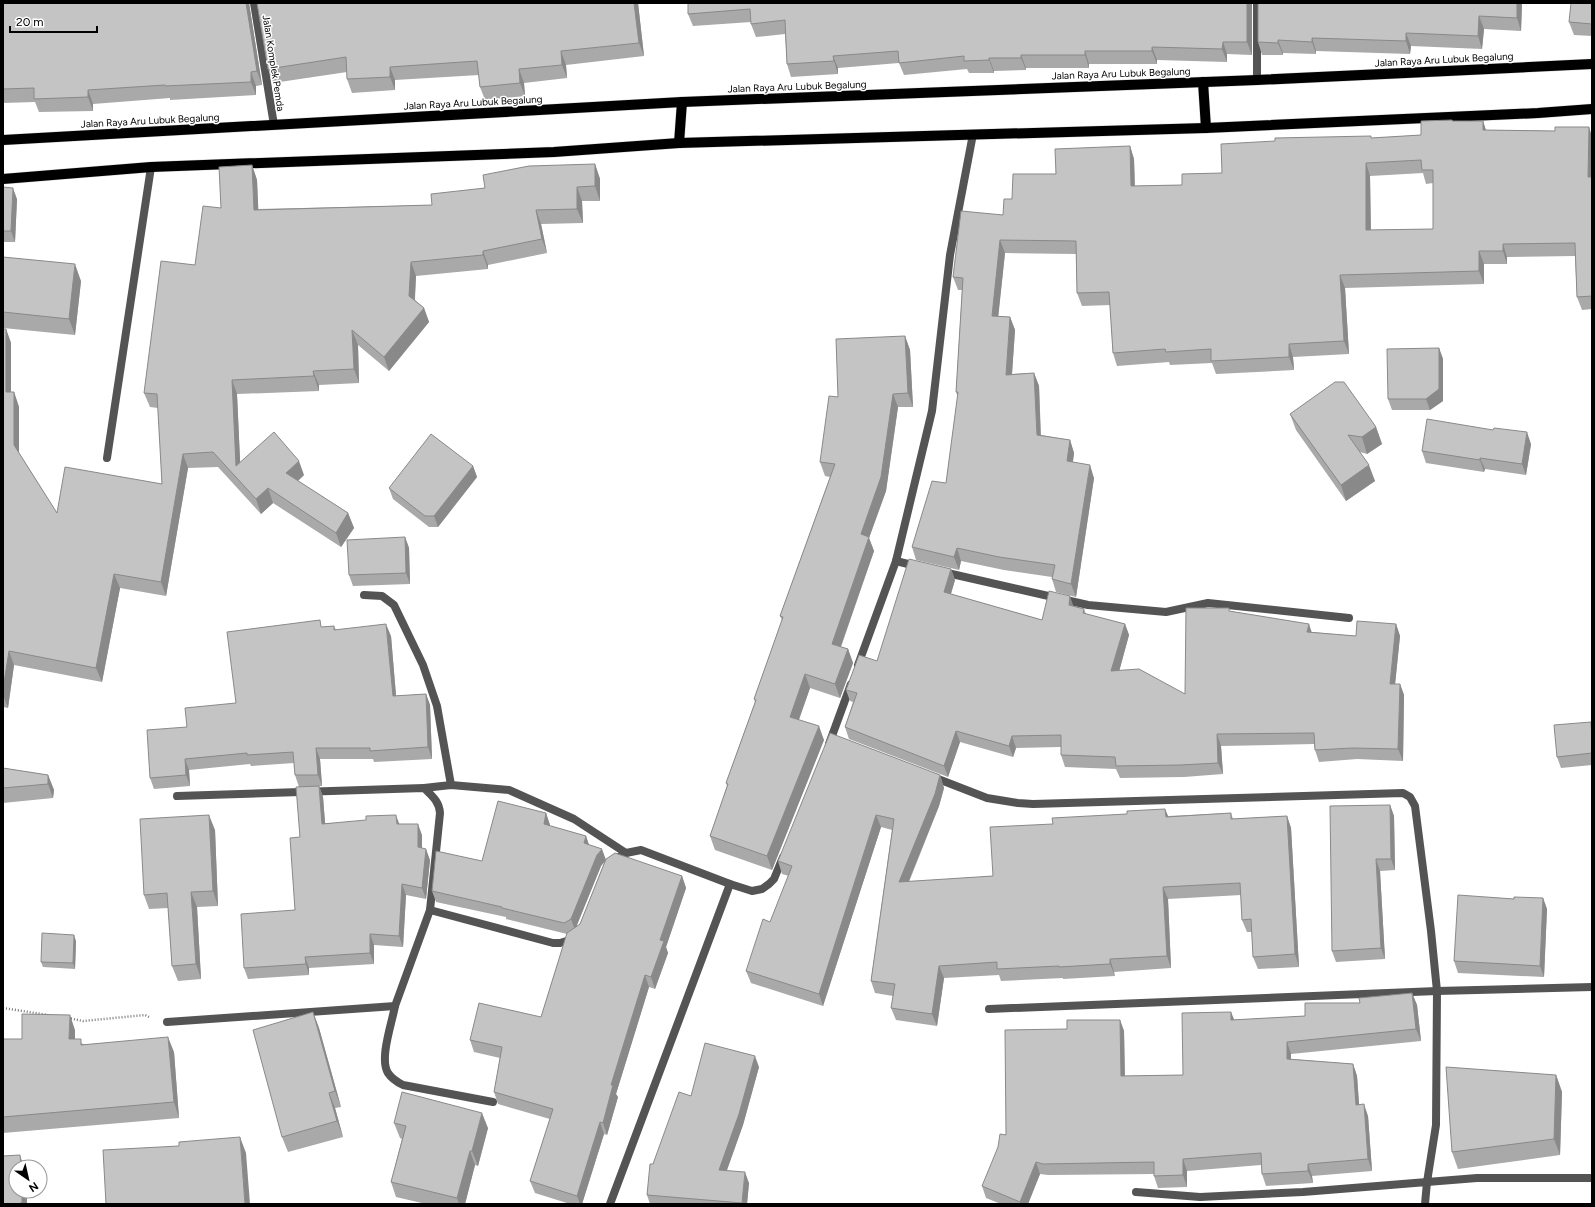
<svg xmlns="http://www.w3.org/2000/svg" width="1595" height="1207" font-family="Figtree,sans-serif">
  <rect width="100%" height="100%" fill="#fff"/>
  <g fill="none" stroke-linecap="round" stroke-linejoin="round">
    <g stroke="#dbdbdb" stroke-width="11">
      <g id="primary">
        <path d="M1203 82 1206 128"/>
        <path d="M3 140 682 102 1257 80 1592 64"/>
        <path d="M679 143 682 102"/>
        <path d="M3 179 151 167 554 152 679 143 1206 128 1538 113 1592 109"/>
      </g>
    </g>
    <g stroke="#767676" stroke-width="2.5" stroke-dasharray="1 2" stroke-linecap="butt">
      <path d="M3 1008 48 1015"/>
      <path d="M68 1018 83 1021 145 1015 149 1017"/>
    </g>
    <g stroke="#545454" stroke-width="8">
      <path d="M107 458 151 167"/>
      <path d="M395 1006C392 1023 379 1059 388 1073 392 1079 397 1082 403 1085L493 1102"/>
    </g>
    <g stroke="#545454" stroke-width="8">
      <path d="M254 3 274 125"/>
      <path d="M1257 80V3"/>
      <path d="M896 561 916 566"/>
      <path d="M943 572 1088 605 1166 612 1208 603 1349 618"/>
      <path d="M364 595 382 596 394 605 423 665 437 706 451 785"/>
      <path d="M858 665 896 561 932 411 950 255 973 134"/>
      <path d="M829 744 851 684"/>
      <path d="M933 777 987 798 1018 803 1033 804 1403 793 1410 797 1415 806 1431 931 1437 991 1436 1125 1427 1182 1477 1178H1592"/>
      <path d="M424 788 451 785 509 790 574 819 626 853"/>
      <path d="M177 796 424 788C432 796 439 801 440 813L430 910"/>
      <path d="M613 861 626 853 641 850 730 884 752 891 762 889 769 884 774 879 783 857"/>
      <path d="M989 1009 1437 991 1592 987"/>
      <path d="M167 1022 395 1006 430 910 553 943H560L573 939"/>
      <path d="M1136 1192 1200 1197 1303 1192 1427 1182 1425 1204"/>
      <path d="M610 1204 730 884"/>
    </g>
    <use href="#primary" stroke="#000" stroke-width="10"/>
  </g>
  <g fill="#a9a9a9" fill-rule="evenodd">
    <path d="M3 3H249L262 85 256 86V95L170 100V98L93 104V111L39 112 35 102 3 103Z"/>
    <path d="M257 3H638L644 56 566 65 567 78 524 83 525 96 485 100 480 87 479 75 395 80V90L352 93 347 79V72L273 83 268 69Z"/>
    <path d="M688 3H1252V55L1227 54V62L1157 60V64H1089V68H1026V70L994 71V73H969L967 69 904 75 899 63 838 68V74L791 77 787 64 785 34 756 37 751 24V22L693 26 688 14Z"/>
    <path d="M1522 3 1521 31 1484 29 1482 49 1411 46 1410 54 1316 51V54L1283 53V55H1262L1258 42Z"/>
    <path d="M1592 3V36L1574 35 1569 22Z"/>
    <path d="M1452 120 1453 121H1483L1486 130 1555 131 1589 127 1592 137V309L1582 310 1577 297 1575 256 1507 257V264H1484V284L1345 288 1349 354 1293 357 1294 370 1216 374 1212 363 1170 365 1169 362 1117 366 1113 353 1110 305 1082 306 1077 293 1076 254 1005 253 998 316 1010 317 1015 330 1012 374 1034 373 1039 386 1041 435 1070 440 1074 453 1073 462 1094 478 1076 597 1056 592 1052 579V577L1004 570 961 561 959 570 916 560 912 547 946 483 958 398 956 392 962 290H958L953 277 1003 215 1012 199 1056 174 1130 146 1134 159 1135 186 1182 185 1222 173 1372 138 1421 135ZM1423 173 1426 184 1433 183V229L1371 230 1370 176Z"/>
    <path d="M595 164 600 179V201H582L583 223 541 224 547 253 488 265V269L416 276 415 300 424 308 429 322 389 371 358 345 359 383 319 385V391L237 394 240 462 304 475 298 481 348 513 354 528 341 547 273 503 261 514 218 467 188 468 166 596 120 588 102 682 14 665 8 708 3 707V329H6L11 343V392H14L19 407V453L57 513 162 484 158 408 150 407 144 393 195 265 221 208 252 165 257 180 258 209 432 205 485 188Z"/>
    <path d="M3 187 17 199 15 242H3Z"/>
    <path d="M3 257 81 281 75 335 3 328Z"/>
    <path d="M905 336 910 350 913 407H898L886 491 869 538 874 551 841 647 848 649 853 663 840 698 810 688 799 720 824 740 772 870 715 850 710 836 727 786 726 783 755 702 754 699 782 620 780 616 830 477 825 476 820 462 838 397Z"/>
    <path d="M1439 348 1443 359V401L1430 410H1392L1388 399Z"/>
    <path d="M1290 414 1376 427 1382 444 1367 454 1360 452 1375 481 1346 501 1296 430Z"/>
    <path d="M1531 444 1526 475 1485 469 1484 472 1426 463 1422 451Z"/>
    <path d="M473 466 477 477 438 527H429L393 499 389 488Z"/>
    <path d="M405 537 409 548 410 584 353 586 349 575Z"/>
    <path d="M951 569 955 580 951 594 1042 620 1074 606 1084 609 1086 614 1125 624 1129 635 1119 671 1185 694 1230 611 1311 632 1356 636 1396 624 1400 636 1395 684H1400L1404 695 1403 761 1357 759 1319 762 1315 750 1314 744 1221 746 1223 774 1184 777 1120 778 1116 769 1065 767 1061 755V747L1016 748 1013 757 960 742 948 777 849 739 845 727 853 702 850 701 846 690 877 661Z"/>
    <path d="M334 626 336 630 391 636 396 696 426 694 430 705 432 759 374 762 373 759H320L322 786H319L323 797 325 823 400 824 422 835V848L430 860 426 899 406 895 403 947 374 945V964L309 968V975L248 979 244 968 295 910 300 837 299 787 295 775 294 763 251 766 250 764 189 770 190 786 154 789 150 778 187 727 236 703 323 627Z"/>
    <path d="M1591 722 1592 726V765L1561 768 1557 757Z"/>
    <path d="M3 768 48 775 54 790 53 798 3 803Z"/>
    <path d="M940 775 944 788 939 806 909 882 993 876 1053 824 1127 814 1165 809 1168 816 1231 813 1233 819 1287 816 1291 828 1299 967 1258 969 1253 957 1252 932H1247L1242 920 1241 895 1168 899 1171 968 1114 972 1115 976 1063 979V978L1001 981 999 975 944 978 937 1026 896 1020 891 1008 893 996 875 993 871 981 892 830 881 827 823 1006 751 983 746 971 770 922 789 876 782 874 778 861Z"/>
    <path d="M1390 805 1394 816 1395 870 1380 871 1385 959 1336 962 1332 951Z"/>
    <path d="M546 813 550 825V826L586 836 589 845 606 860 682 876 686 888 666 947 668 953 655 989 649 987 616 1094 618 1097 607 1135 604 1134 582 1204H570L535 1193 530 1181 550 1119 498 1104 494 1092 500 1058 474 1052 470 1040 541 1017 567 934 506 919V917L436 902 432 891 482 861ZM605 861 580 924 576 927 601 866Z"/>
    <path d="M215 830 218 906 197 907 201 979 178 981 172 966 168 908 149 909 144 895Z"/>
    <path d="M1543 898 1547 909 1544 977 1458 973 1454 961 1514 899Z"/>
    <path d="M76 941 75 969 43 967 41 962Z"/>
    <path d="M1412 993 1417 1005 1421 1041 1291 1054V1059L1353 1064 1357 1076 1359 1105 1368 1116 1372 1171 1312 1176 1313 1183 1266 1186 1262 1174 1261 1165 1187 1171V1187L1158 1188 1154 1176V1174L1048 1175 1040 1174 1028 1204H1001L986 1198 982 1186 1006 1135 1067 1029 1120 1020 1124 1031 1125 1076 1183 1075 1234 1020 1305 1016 1360 1003Z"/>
    <path d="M313 1012 319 1028 341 1107 335 1108 343 1137 288 1152 282 1137Z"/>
    <path d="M75 1030V1039L83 1044 174 1052 179 1118 3 1133V1039H22Z"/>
    <path d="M759 1067 743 1125 727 1170 749 1183 747 1204H650L647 1195 653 1164 691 1096Z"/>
    <path d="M1556 1075 1562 1092 1560 1155 1458 1169 1452 1152Z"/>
    <path d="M394 1123 488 1128 478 1166 475 1165 465 1204H426L396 1197 391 1182 402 1139 400 1138Z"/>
  </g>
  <g fill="#898989">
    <path d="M246 3H249L262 85 257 71Z"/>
    <path d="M634 3H638L644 56 639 43Z"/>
    <path d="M1247 3H1252V55L1247 42Z"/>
    <path d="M1517 3H1522L1521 31 1517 18Z"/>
    <path d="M1479 16 1484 29 1482 49 1478 36Z"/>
    <path d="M1406 33 1411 46 1410 54 1406 41Z"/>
    <path d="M1312 38 1316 51V54L1312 42Z"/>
    <path d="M1278 40 1283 53V55L1278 43Z"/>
    <path d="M1223 42 1227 54V62L1222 49Z"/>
    <path d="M1152 47 1157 60V64L1152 51Z"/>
    <path d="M561 51 566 65 567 78 562 65Z"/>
    <path d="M1085 51 1089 64V68L1085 55Z"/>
    <path d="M1021 55 1026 68V70L1021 58Z"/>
    <path d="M833 56 838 68V74L834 61Z"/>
    <path d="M989 58 994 71V73L989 60Z"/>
    <path d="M390 67 395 80V90L390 77Z"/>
    <path d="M519 69 524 83 525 96 520 83Z"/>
    <path d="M251 72 256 86V95L251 82Z"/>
    <path d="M88 90 93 104V111L88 97Z"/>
    <path d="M1483 121 1487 134 1483 130Z"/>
    <path d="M1589 127 1592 137V187L1588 177Z"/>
    <path d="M1130 146 1134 159 1135 199 1131 186Z"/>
    <path d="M1366 163 1370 176 1371 244 1366 230Z"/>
    <path d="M595 164 600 179V201L595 186Z"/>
    <path d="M252 165 257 180 259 224 254 210Z"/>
    <path d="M577 187 582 201 583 223 577 209Z"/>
    <path d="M13 188 17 199 15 242 11 231Z"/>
    <path d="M536 210 541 224 547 253 542 239Z"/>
    <path d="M1000 240 1005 253 997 329 992 316Z"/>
    <path d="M1503 244 1507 257V264L1503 251Z"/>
    <path d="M483 251 488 265V269L483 255Z"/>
    <path d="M1479 251 1484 264V284L1479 271Z"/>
    <path d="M411 262 416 276 414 310 409 296Z"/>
    <path d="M75 264 81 281 75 335 69 319Z"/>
    <path d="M1340 275 1345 288 1349 354 1344 341Z"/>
    <path d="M424 308 429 322 389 371 384 357Z"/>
    <path d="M1010 317 1015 330 1011 388 1006 375Z"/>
    <path d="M6 329 11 343V406L6 392Z"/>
    <path d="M352 330 358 345 359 383 354 369Z"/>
    <path d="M905 336 910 350 913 407 908 393Z"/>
    <path d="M1289 344 1293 357 1294 370 1289 357Z"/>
    <path d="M1439 348 1443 359V401L1430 410 1426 399Z"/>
    <path d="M313 371 319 385V391L314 376Z"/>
    <path d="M1034 373 1039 386 1041 448 1037 435Z"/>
    <path d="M232 380 237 394 241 480 236 466Z"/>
    <path d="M14 392 19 407V459L14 445Z"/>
    <path d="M893 394 898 407 886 491 869 538 874 551 837 657 832 644 861 534Z"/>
    <path d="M1376 427 1382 444 1367 454 1362 437Z"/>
    <path d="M1527 432 1531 444 1526 475 1522 464Z"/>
    <path d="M1070 440 1074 453 1071 474 1067 461Z"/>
    <path d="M183 454 188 468 166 596 161 582Z"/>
    <path d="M1480 458 1485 469 1484 472 1480 460Z"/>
    <path d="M299 461 304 475 291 487 286 473Z"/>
    <path d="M1090 465 1094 478 1076 597 1071 584Z"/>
    <path d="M1369 465 1375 481 1346 501 1341 485Z"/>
    <path d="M473 466 477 477 438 527 434 516Z"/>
    <path d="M268 488 273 503 261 514 256 499Z"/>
    <path d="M348 513 354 528 341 547 336 533Z"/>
    <path d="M405 537 409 548 410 584 406 573Z"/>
    <path d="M957 548 961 561 959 570 954 557Z"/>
    <path d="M951 569 955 580 948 603 944 592Z"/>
    <path d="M114 574 120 588 102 682 96 668Z"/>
    <path d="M1070 596 1074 608 1069 605Z"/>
    <path d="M386 624 391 636 397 707 393 696Z"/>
    <path d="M1125 624 1129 635 1116 683 1111 671Z"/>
    <path d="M1309 624 1313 636 1307 632Z"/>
    <path d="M1396 624 1400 636 1394 695 1390 684Z"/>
    <path d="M848 649 853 663 840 698 835 684Z"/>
    <path d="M9 651 14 665 8 708 3 695V689Z"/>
    <path d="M805 674 810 688 795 730 790 717Z"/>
    <path d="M1400 684 1404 695 1403 761 1398 749Z"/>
    <path d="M426 694 430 705 432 759 428 747Z"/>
    <path d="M1591 722 1592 726V739Z"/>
    <path d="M819 726 824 740 772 870 767 856Z"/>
    <path d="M956 731 960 742 948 777 944 766Z"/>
    <path d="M1217 734 1221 746 1223 774 1218 763Z"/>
    <path d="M1012 736 1016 748 1013 757 1009 746Z"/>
    <path d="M316 748 320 759 322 786 318 775Z"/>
    <path d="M185 759 189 770 190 786 186 775Z"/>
    <path d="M48 775 54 790 53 798 48 784Z"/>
    <path d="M940 775 944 788 939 806 903 895 899 882Z"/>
    <path d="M319 786 323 797 326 835 322 824Z"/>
    <path d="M1390 805 1394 816 1395 870 1391 859Z"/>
    <path d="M1165 809 1170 821 1166 817Z"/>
    <path d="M546 813 550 825 548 835 544 824Z"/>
    <path d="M209 815 215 830 218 906 213 891Z"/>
    <path d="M396 815 400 826 397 824Z"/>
    <path d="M876 815 881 827 823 1006 819 994Z"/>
    <path d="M1287 816 1291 828 1299 967 1295 954Z"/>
    <path d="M418 824 422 835V858L418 847Z"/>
    <path d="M586 836 590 848 584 843Z"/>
    <path d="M426 849 430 860 426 899 422 888Z"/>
    <path d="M602 849 606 860 601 866 575 930 571 919 597 855Z"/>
    <path d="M1376 859 1380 871 1385 959 1381 948Z"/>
    <path d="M682 876 686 888 666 947 668 953 655 989 651 977 660 940Z"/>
    <path d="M402 884 406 895 403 947 399 936Z"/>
    <path d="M1163 887 1168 899 1171 968 1167 956Z"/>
    <path d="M191 892 197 907 201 979 196 964Z"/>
    <path d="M1543 898 1547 909 1544 977 1540 966Z"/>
    <path d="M370 934 374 945V964L370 953Z"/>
    <path d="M74 935 76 941 75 969 73 963Z"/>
    <path d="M305 957 309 968V975L306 964Z"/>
    <path d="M1110 959 1114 972 1115 976 1110 964Z"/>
    <path d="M939 966 944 978 937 1026 932 1014Z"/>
    <path d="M645 975 649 987 616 1094 618 1097 607 1135 603 1123 611 1085Z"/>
    <path d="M1412 993 1417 1005 1421 1041 1416 1029Z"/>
    <path d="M313 1012 319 1028 341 1107 335 1091Z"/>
    <path d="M1231 1012 1236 1024 1231 1020Z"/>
    <path d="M70 1015 75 1030V1055L69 1039Z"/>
    <path d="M1120 1020 1124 1031 1125 1088 1121 1076Z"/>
    <path d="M168 1037 174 1052 179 1118 174 1102Z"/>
    <path d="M1287 1042 1291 1054V1071L1287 1059Z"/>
    <path d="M755 1056 759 1067 743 1125 723 1181 719 1170Z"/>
    <path d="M1353 1064 1357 1076 1360 1117 1356 1105Z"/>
    <path d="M1556 1075 1562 1092 1560 1155 1554 1139Z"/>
    <path d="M329 1093 335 1108 343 1137 337 1121Z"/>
    <path d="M1364 1104 1368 1116 1372 1171 1368 1159Z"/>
    <path d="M482 1113 488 1128 478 1166 472 1151Z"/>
    <path d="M600 1122 604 1134 582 1204H580L577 1196Z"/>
    <path d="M240 1137 246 1153 250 1204H245Z"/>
    <path d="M470 1151 475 1165 465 1204H459L457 1198Z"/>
    <path d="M20 1155 24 1167H21Z"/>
    <path d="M1183 1159 1187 1171V1187L1183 1175Z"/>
    <path d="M1036 1162 1040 1174 1028 1204H1020V1202Z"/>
    <path d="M1308 1164 1312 1176 1313 1183 1308 1171Z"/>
    <path d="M745 1172 749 1183 747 1204H742Z"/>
    <rect x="22" y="1191" width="5" height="13"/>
  </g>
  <g fill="#c4c4c4" stroke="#898989" fill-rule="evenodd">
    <path d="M3 3H246L257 71 251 72V82L165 86V85L88 90V97L34 99V88L3 89Z"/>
    <path d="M257 3H634L639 43 561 51 562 65 519 69 520 83 480 87 477 61 390 67V77L347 79 346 57 268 69Z"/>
    <path d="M688 3H1247V42H1223L1222 49 1152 47V51H1085V55H1021V58H989V60L964 61V56L899 63 898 51 833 56 834 61 787 64 785 20 751 24 750 9 688 14Z"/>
    <path d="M1258 3H1517V18L1479 16 1478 36 1406 33V41L1312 38V42L1278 40V43L1258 42Z"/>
    <path d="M1571 3H1592V24L1569 22Z"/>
    <path d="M1452 120V121H1483V130L1555 131V127H1589L1588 177H1592V296L1577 297 1575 243 1503 244V251H1479V271L1340 275 1344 341 1289 344V357L1211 361V349L1166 352 1165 349 1113 353 1109 292 1077 293 1076 241 1000 240 992 316 1010 317 1006 375 1034 373 1037 435 1070 440 1067 461 1090 465 1071 584 1052 579 1055 565 999 557 957 548 954 557 912 547 932 481 946 483 958 392H956L963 278 953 277 961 211 1003 215 1004 199H1012L1013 174H1056L1055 149 1130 146 1131 186 1182 185V174L1222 173 1221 144 1275 141V138L1371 136V138L1421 135V121ZM1421 160 1422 170H1433V229L1366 230V163Z"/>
    <path d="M595 164V186L577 187V209L536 210 542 239 483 251V255L411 262 409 296 424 308 384 357 352 330 354 369 313 371 314 376 232 380 236 466 274 432 299 461 286 473 348 513 336 533 268 488 256 499 213 452 183 454 161 582 114 574 96 668 9 651 3 689V329H6V392H14V445L57 513 65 467 162 484 157 394 144 393 161 261 195 265 203 206 221 208 219 167 252 165 254 210 432 205 431 194 485 188 483 175 529 166Z"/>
    <path d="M3 187 13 188 11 231H3Z"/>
    <path d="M3 257 75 264 69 319 3 312Z"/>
    <path d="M905 336 908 393 893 394 881 477 861 534 869 537 832 644 848 649 835 684 805 674 790 717 819 726 767 856 710 836 728 784 726 783 756 700 754 699 783 617 780 616 835 464 820 462 829 396 838 397 836 339Z"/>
    <path d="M1439 348V389L1426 399H1388L1387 349Z"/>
    <path d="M1335 382H1344L1376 427 1362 437 1348 435 1369 465 1341 485 1290 414Z"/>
    <path d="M1427 419 1493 430 1494 428 1527 432 1522 464 1480 458V460L1422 451Z"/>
    <path d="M431 434 473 466 434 516H425L389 488Z"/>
    <path d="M405 537 406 573 349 575 347 540Z"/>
    <path d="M909 559 951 569 944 592 1042 620 1049 591 1070 596 1069 605 1084 609 1083 613 1125 624 1111 671 1139 669 1185 694 1186 608H1229V611L1309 624 1307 632 1356 636 1357 621 1396 624 1390 684H1400L1398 749 1353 748 1315 750 1314 733 1217 734 1218 763 1180 765 1116 766 1115 757 1061 755V735L1012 736 1009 746 956 731 944 766 845 727 857 693 846 690 859 655 877 661Z"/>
    <path d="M320 620 321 627 334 626V630L386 624 393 696 426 694 428 747 370 751V748H316L318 775H295L293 752 247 755V753L185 759 186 775 150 778 147 730 187 727 185 708 236 703 227 632Z"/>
    <path d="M1591 722 1592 739V753L1557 757 1554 725Z"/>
    <path d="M830 733 940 775 935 794 899 882 993 876 990 827 1053 824 1052 818 1127 814V811L1165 809 1166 817 1231 813V819L1287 816 1295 954 1253 957 1251 919 1242 920 1240 883 1163 887 1167 956 1110 959V964L1059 967V966L997 969V962L939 966 932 1014 891 1008 895 984 871 981 894 819 876 815 819 994 746 971 763 919 770 922 792 866 778 861Z"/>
    <path d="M3 768 48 775V784L3 788Z"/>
    <path d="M319 786 322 824 366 820V816L396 815 397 824H418V847L426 849 422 888 402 884 399 936 370 934V953L305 957 306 964 244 968 241 914 295 910 290 838 300 837 296 787Z"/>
    <path d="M498 801 546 813 544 824 586 836 584 843 602 849 597 855 571 919 566 922 564 923 502 908V907L432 891 436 851 482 861Z"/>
    <path d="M1390 805 1391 859H1376L1381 948 1332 951 1330 806Z"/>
    <path d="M209 815 213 891 191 892 196 964 172 966 167 893 144 895 140 819Z"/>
    <path d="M615 853 682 876 660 940 664 941 651 977 645 975 611 1085H613L603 1123 600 1122 577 1196 530 1181 553 1109 494 1092 502 1047 470 1040 479 1003 541 1017 567 933 580 924 606 859Z"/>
    <path d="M1458 895 1514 899V897L1543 898 1540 966 1454 961Z"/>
    <path d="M42 933 74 935 73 963 41 962Z"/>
    <path d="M1412 993 1416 1029 1287 1042V1059L1353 1064 1356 1105 1364 1104 1368 1159 1308 1164V1171L1262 1174 1261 1153 1183 1159V1175L1154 1176V1162L1043 1164 1036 1162 1020 1202 982 1186 998 1147 1000 1134 1006 1135 1005 1030 1067 1029V1020H1120L1121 1076 1183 1075 1182 1013 1231 1012V1020L1305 1016V1003H1360L1359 998Z"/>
    <path d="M313 1012 335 1091 329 1093 337 1121 282 1137 253 1030Z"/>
    <path d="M22 1014 70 1015 69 1039H81V1045L168 1037 174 1102 3 1117V1039H22Z"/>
    <path d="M705 1043 755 1056 739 1114 719 1170 745 1172 742 1203 647 1195 650 1164H653L679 1092 691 1096Z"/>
    <path d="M1446 1067 1556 1075 1554 1139 1452 1152Z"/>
    <path d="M402 1092 482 1113 472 1151H470L457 1198 391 1182 406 1126 394 1123Z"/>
    <path d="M240 1137 245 1204H106L103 1150 179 1146V1142Z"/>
    <path d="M20 1155 21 1167H16V1191H22V1203H20V1204H3V1156Z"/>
  </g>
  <g text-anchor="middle" stroke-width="3" stroke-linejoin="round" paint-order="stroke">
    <g font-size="10" fill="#000" stroke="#fff">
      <text transform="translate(1444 59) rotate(-3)" y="4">Jalan Raya Aru Lubuk Begalung</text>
      <text transform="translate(274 63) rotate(81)" y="4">Jalan Komplek Pemda</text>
      <text transform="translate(1121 73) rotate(-2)" y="4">Jalan Raya Aru Lubuk Begalung</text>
      <text transform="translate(797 86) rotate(-2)" y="4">Jalan Raya Aru Lubuk Begalung</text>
      <text transform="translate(473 102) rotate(-3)" y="4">Jalan Raya Aru Lubuk Begalung</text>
      <text transform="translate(150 120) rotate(-3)" y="4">Jalan Raya Aru Lubuk Begalung</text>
    </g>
  </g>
  <rect width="1595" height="1207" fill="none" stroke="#000000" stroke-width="8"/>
  <g transform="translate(28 1179) rotate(146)"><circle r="19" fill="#ffffff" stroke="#999999"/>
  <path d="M0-3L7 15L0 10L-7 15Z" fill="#000000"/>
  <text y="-6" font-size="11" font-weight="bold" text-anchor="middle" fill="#000000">N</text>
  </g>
  <path d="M10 26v6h87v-6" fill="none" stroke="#000000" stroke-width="2"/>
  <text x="16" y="26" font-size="12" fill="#000000" stroke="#ffffff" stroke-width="3" paint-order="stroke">20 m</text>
</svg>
